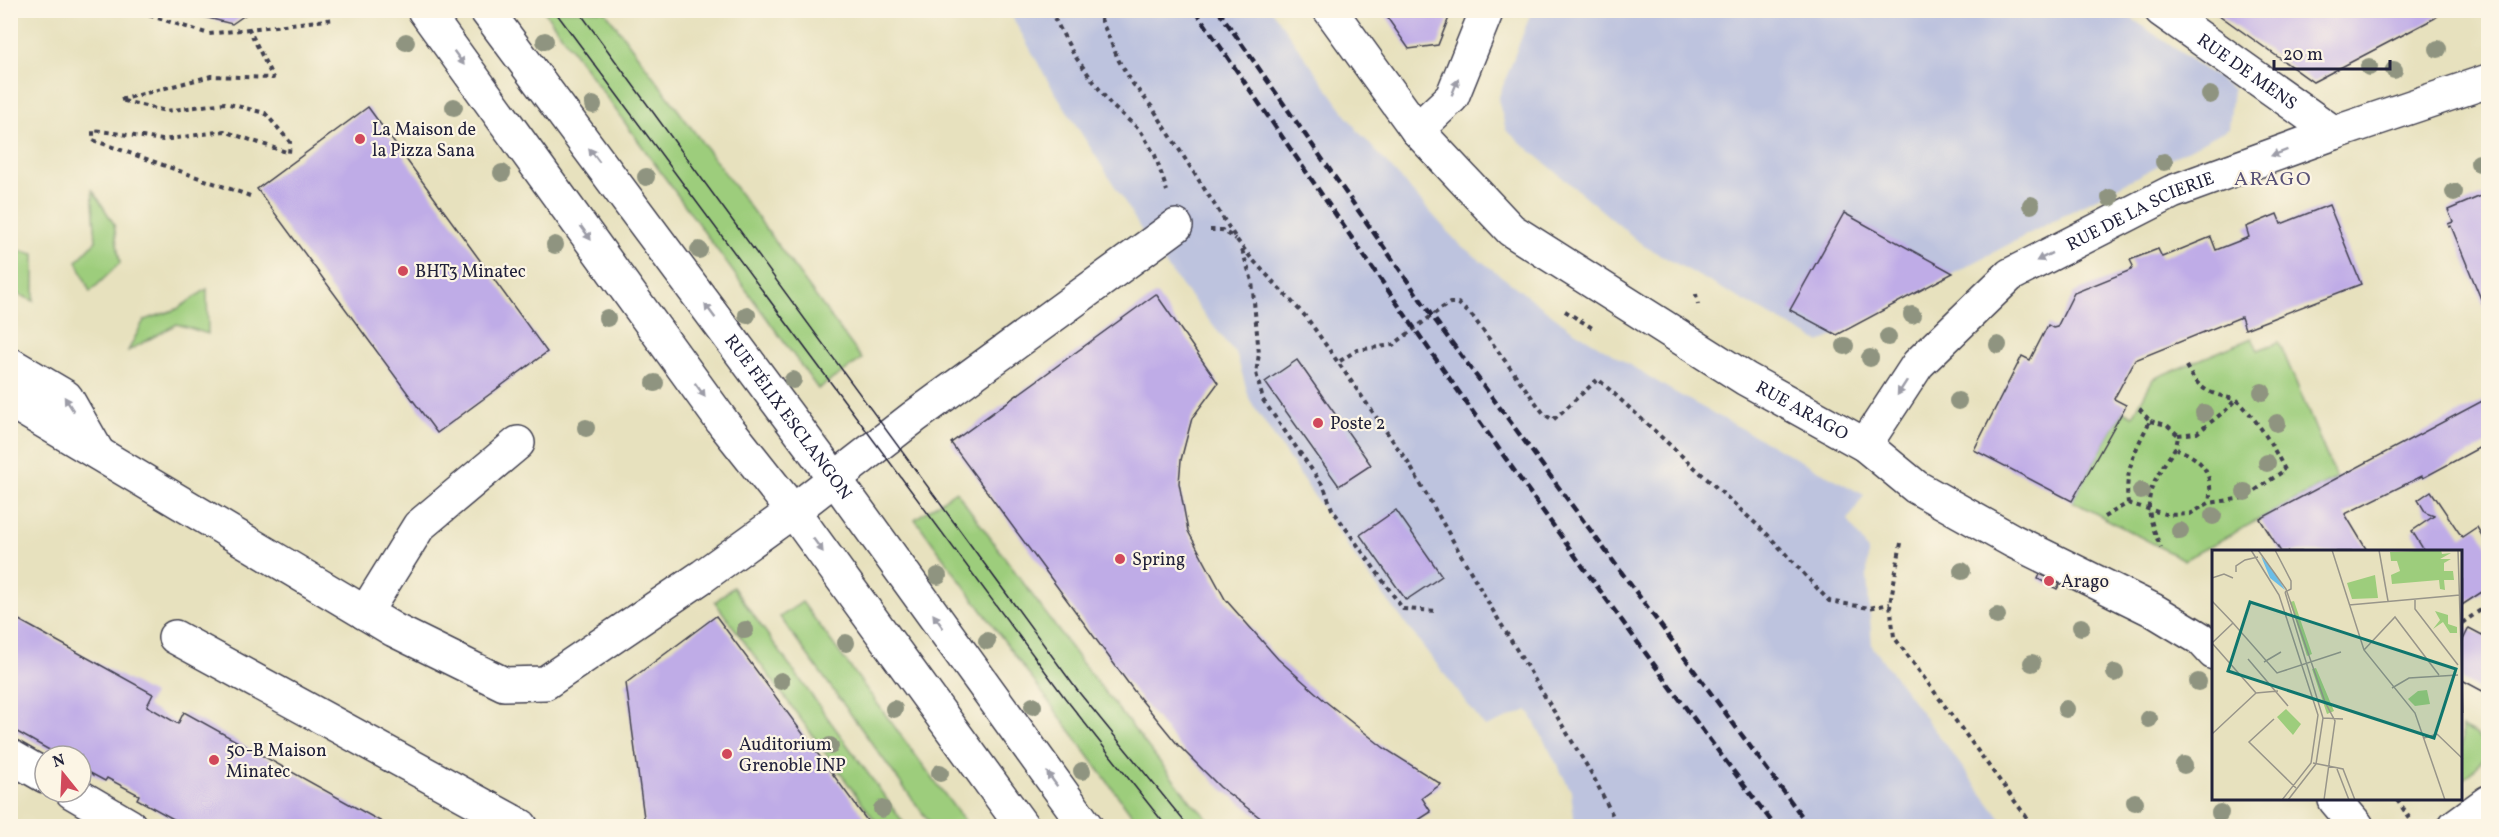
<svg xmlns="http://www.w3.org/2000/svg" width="2499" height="837" font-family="Vollkorn,serif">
  <rect width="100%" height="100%" fill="#fcf5e5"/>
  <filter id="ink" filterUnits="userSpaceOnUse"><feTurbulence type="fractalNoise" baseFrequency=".0167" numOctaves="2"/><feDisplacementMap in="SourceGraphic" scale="12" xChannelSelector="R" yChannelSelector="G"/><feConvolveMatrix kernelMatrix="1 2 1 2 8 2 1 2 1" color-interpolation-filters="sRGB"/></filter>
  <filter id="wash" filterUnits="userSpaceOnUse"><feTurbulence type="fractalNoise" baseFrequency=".008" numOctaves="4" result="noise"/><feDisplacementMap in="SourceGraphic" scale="24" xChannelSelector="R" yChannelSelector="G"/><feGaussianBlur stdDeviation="1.35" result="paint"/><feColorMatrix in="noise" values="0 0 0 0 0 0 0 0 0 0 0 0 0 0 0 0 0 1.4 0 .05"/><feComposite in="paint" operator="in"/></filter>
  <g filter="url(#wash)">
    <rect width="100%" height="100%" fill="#e7e1be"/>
    <g fill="#bdc3de">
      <path d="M1532 10 2121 11 2233 89 2229 128 1837 335 1819 342 1644 246 1506 130 1498 99Z"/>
      <path d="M1009 11H1272L1357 130 1459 244 1571 329 1674 392 1864 495 1848 520 1868 551 1867 576 1872 646 2006 826H1575L1571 791 1528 710 1485 727 1362 567 1250 401 1237 356 1149 244 1128 207 1048 81Z"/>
    </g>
    <g fill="#9dcd7c" stroke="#60785c" stroke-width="1.5">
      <path d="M544 11H605L862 359 818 389Z"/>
      <path d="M92 189 114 224 120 263 90 292 77 261 96 241Z"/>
      <path d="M10 248 34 254V301L11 291Z"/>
      <path d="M207 289 208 334 177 324 128 351 144 320 177 309Z"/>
      <path d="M2252 338 2258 350 2279 342 2336 478 2184 560 2072 501 2123 411 2133 416 2153 379Z"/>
      <path d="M956 491 1082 663 1192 803 1216 826H1140L915 519Z"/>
      <path d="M733 587 906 826H879L715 602Z"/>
      <path d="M802 602 968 826H932L780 617Z"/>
      <path d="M2462 727 2476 734 2487 748C2485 763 2472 771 2462 780Z"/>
    </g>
    <g id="blocks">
      <g fill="#bface7">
        <path d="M176 10H252L232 24Z"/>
        <path d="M1382 10H1452L1438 45 1409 49Z"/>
        <path d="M2212 10H2445L2435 18 2313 82Z"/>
        <path d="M368 107 547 352 437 433 257 189Z"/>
        <path d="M2488 193V316L2451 226 2449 227 2448 224 2453 222 2448 210Z"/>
        <path d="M2329 205 2361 284 2245 329 2241 317 2135 360 2114 399 2126 405 2123 411 2072 501 1974 450 2022 356 2030 360 2048 325 2053 328 2057 327 2074 293 2131 270 2133 266 2130 260 2158 249 2162 257 2211 237 2216 250 2249 237 2246 227 2277 214 2281 224Z"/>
        <path d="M1844 213 1953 273 1837 335 1790 310Z"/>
        <path d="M1156 294 1218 383 1192 418 1181 460 1179 483 1188 531 1225 599 1278 659 1325 701 1384 748 1441 784 1422 798 1431 812 1412 824 1413 826H1271L1220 787 1178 745 1134 691 951 443Z"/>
        <path d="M1297 360 1371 465 1339 486 1265 382Z"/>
        <path d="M2488 398V443L2423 478 2422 476 2345 514 2368 552H2281L2260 519Z"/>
        <path d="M2431 491 2462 537 2477 527 2488 546V588L2462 605V552H2425L2412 531 2434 516 2426 513 2418 500Z"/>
        <path d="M1396 510 1442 576 1406 600 1360 535Z"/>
        <path d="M2040 574 2060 584 2057 589 2038 579Z"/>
        <path d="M10 615 153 694 147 706 178 724 184 712 389 826H186L137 799 139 795 107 778 105 781 81 768V756H60L10 728Z"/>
        <path d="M716 616 871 826 645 825 626 683Z"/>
        <path d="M2469 628 2488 638V694L2462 680V642Z"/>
      </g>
    </g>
  </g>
  <g filter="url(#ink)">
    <use href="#blocks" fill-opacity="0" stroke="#403f4f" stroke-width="1.5"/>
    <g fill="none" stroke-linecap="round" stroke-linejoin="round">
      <g stroke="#403f4f" stroke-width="36">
        <g id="minor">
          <path d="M424 10 724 424 793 511 1022 826"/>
          <path id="s1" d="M486 10 835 479 1086 826"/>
          <path id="s2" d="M1330 10 1417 130 1511 230 1746 379 1865 445 1916 487 2013 541 2153 610 2201 639 2214 653"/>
          <path id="s3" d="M2161 10 2334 133"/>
          <path d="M1417 130 1452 97 1487 10"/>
          <path d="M10 364 66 397 98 453"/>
          <path d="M10 401 394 630 504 684 545 683 703 576 793 511 914 417 1176 226"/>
          <path id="s4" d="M1865 445 1918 364 2010 275 2172 192 2334 133 2488 81"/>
          <path d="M365 613 419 526 518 443"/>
          <path d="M175 637 521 826"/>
          <path d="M10 756 45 776"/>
          <path d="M72 792 130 826"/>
          <path d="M2335 800 2357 826"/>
          <path d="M2455 826 2488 802"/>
        </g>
      </g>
      <g stroke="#403f4f" stroke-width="4" stroke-dasharray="4.5 4.5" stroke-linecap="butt">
        <path d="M132 10 209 34 249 29"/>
        <path d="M1050 10 1074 55 1111 105 1140 130 1155 155 1167 191"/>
        <path d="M1097 10 1119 61 1133 84 1152 107 1237 240 1251 258 1307 318 1409 464 1492 609 1593 776 1618 826"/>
        <path d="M250 196 93 140V130L163 140 224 131 289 153 290 142 265 113 225 103 166 111 120 100 211 76 273 78 249 29 335 19"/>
        <path d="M1210 230H1222L1236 239"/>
        <path d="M1242 250 1252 281 1259 354 1256 373 1263 400 1324 487 1332 509 1403 609 1438 611"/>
        <path d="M1696 294 1698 305"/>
        <path d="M1565 311 1594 329"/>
        <path d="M1340 361 1357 350 1393 345 1442 308 1450 303H1458L1473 317 1544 414 1553 420 1598 379 1767 534 1829 601 1869 608 1890 604"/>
        <path d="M2186 366C2199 390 2209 394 2235 399"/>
        <path d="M2150 421 2167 425 2178 435C2177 447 2174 450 2167 460 2143 495 2145 510 2161 548"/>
        <path d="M2178 435 2197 433 2226 410 2236 399C2257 419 2272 444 2285 470L2244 498 2209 503"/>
        <path d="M2128 503 2168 515 2190 514 2209 503C2214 474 2203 459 2177 449"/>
        <path d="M2104 517 2128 503C2124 471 2136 448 2150 421L2138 407"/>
        <path d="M1901 543 1890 604 1894 637 2033 826"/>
        <path d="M2462 623 2488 605"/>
        <path d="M2397 800 2415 826"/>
      </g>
      <use href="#minor" stroke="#fff" stroke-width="33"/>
      <g stroke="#22223b" stroke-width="1.5">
        <path d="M554 10 1065 698 1166 826"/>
        <path d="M578 10 1077 690 1188 826"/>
      </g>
      <g stroke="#22223b" stroke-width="4.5" stroke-dasharray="9 4.5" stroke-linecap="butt">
        <path d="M1195 10C1384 285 1572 561 1775 826"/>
        <path d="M1218 10 1432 316 1809 826"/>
      </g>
    </g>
    <g fill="#8f9480">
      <circle cx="545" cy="41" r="9"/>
      <circle cx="406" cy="42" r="9"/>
      <circle cx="2438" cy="49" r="9"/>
      <circle cx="2369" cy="67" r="9"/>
      <circle cx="2394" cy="70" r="9"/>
      <circle cx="2210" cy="95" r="9"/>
      <circle cx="593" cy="105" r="9"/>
      <circle cx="454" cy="107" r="9"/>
      <circle cx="2164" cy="162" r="9"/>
      <circle cx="2479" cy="163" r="9"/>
      <circle cx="502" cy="173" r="9"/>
      <circle cx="646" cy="177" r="9"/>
      <circle cx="2454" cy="192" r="9"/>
      <circle cx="2110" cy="198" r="9"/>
      <circle cx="2031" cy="205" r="9"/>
      <circle cx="555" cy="245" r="9"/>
      <circle cx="699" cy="250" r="9"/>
      <circle cx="747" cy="315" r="9"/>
      <circle cx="1912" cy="315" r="9"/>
      <circle cx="607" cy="318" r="9"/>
      <circle cx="1888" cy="337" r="9"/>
      <circle cx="1998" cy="345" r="9"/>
      <circle cx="1845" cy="346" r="9"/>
      <circle cx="1870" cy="358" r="9"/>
      <circle cx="793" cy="380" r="9"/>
      <circle cx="655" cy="383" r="9"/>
      <circle cx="2262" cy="392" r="9"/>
      <circle cx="1958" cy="401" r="9"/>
      <circle cx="2204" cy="413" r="9"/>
      <circle cx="2277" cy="423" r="9"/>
      <circle cx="586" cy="428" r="9"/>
      <circle cx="2267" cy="463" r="9"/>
      <circle cx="2141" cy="491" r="9"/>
      <circle cx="2245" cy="492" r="9"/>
      <circle cx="2213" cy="516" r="9"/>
      <circle cx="2180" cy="531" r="9"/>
      <circle cx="1962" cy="571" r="9"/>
      <circle cx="938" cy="576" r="9"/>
      <circle cx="1997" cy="616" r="9"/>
      <circle cx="2081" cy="627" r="9"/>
      <circle cx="745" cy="630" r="9"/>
      <circle cx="987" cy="641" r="9"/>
      <circle cx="846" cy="643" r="9"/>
      <circle cx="2032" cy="663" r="9"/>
      <circle cx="2115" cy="673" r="9"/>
      <circle cx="781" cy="681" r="9"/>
      <circle cx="2198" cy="682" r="9"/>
      <circle cx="1033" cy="706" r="9"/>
      <circle cx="894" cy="709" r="9"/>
      <circle cx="2066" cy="709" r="9"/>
      <circle cx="2149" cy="719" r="9"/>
      <circle cx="830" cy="746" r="9"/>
      <circle cx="2184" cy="765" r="9"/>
      <circle cx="1082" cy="771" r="9"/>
      <circle cx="940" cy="773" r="9"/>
      <circle cx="2135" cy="802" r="9"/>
      <circle cx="882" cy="809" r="9"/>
      <circle cx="2220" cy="813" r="9"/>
    </g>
    <defs><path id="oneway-solid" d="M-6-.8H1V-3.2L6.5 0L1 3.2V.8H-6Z" transform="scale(1.5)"/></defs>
    <g fill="#9c9ca7">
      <use href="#oneway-solid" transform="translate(459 58) rotate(54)"/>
      <use href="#oneway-solid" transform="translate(1455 87) rotate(-68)"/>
      <use href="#oneway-solid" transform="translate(2279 153) rotate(160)"/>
      <use href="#oneway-solid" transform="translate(594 155) rotate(-127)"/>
      <use href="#oneway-solid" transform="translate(586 233) rotate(54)"/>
      <use href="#oneway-solid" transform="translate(2044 257) rotate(153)"/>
      <use href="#oneway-solid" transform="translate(710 311) rotate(-127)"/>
      <use href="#oneway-solid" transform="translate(1902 388) rotate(123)"/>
      <use href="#oneway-solid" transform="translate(700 390) rotate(54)"/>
      <use href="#oneway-solid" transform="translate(69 404) rotate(-123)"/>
      <use href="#oneway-solid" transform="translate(818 545) rotate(54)"/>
      <use href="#oneway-solid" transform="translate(938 621) rotate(-126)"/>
      <use href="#oneway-solid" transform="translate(1052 779) rotate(-126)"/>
    </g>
  </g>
  <g fill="#d1495b" stroke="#fcf5e5" stroke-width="2">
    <circle cx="360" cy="139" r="6"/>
    <circle cx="403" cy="271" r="6"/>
    <circle cx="1318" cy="423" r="6"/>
    <circle cx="1120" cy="559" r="6"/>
    <circle cx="2049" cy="581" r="6"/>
    <circle cx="727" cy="754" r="6"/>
    <circle cx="214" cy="760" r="6"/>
  </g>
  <g text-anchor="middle" stroke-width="4.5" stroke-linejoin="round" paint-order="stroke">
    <g font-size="18" fill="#22223b" stroke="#fcf5e5">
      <text dy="6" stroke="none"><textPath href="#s3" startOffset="106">RUE DE MENS</textPath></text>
      <text dy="6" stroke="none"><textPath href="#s4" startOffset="370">RUE DE LA SCIERIE</textPath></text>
      <text dy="6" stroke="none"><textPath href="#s2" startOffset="628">RUE ARAGO</textPath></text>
      <text dy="6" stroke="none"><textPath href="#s1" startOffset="507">RUE FÉLIX ESCLANGON</textPath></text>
    </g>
    <g font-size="18" fill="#22223b" stroke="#fcf5e5" text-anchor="start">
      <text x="372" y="135">La Maison de<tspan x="372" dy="21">la Pizza Sana</tspan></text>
      <text x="415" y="277">BHT3 Minatec</text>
      <text x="1330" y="429">Poste 2</text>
      <text x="1132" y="565">Spring</text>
      <text x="2061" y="587">Arago</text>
      <text x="739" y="750">Auditorium<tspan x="739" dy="21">Grenoble INP</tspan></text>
      <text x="226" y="756">50-B Maison<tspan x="226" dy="21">Minatec</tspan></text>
    </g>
    <g font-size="20" letter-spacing="1.5" fill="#595277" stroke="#fcf5e5">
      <text x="2273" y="185">ARAGO</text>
    </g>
  </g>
  <g transform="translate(2212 550)">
    <rect width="250" height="250" fill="#e7e1be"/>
    <path d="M229 0 230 4 239 3 228 9H239L232 13V21H241L242 30H232L233 40 228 39 227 30 180 34 179 25 188 21 185 11H179L178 2ZM163 25 166 48 140 49 135 33ZM82 51 100 104 95 106 78 52ZM223 61 236 65V74L245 77V83H238L231 72 221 79 228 70ZM104 118 122 161 115 164 100 119ZM215 140 218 154 203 156 196 149 206 141ZM74 159 89 174 81 185 65 167Z" fill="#9dcd7c"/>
    <path d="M49 6 63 23 73 40 58 28Z" fill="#6bbde7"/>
    <path fill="none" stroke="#98958a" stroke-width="1.5" d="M39 0 67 45 106 165 99 213 70 250M46 0 74 39 113 152 123 171 112 250M63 0 79 31V39L73 42M120 0 152 100 203 163 233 250M167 0 176 51M246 0 251 163M24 22V16L33 10 46 7M0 28 12 24 21 28M73 42 111 168 104 214 76 250M203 50V59L246 115M0 51 22 74M137 55 248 45M21 73 65 123 129 102M152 100 183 67 227 125M36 109 76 156M52 112 69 102M180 138 197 128 246 125M44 143 66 141M111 168 131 169M62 169 37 192 84 238M0 184 44 143 0 93 21 73M212 188 225 184 251 209M101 213 131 219 143 250M125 219 137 250"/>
    <path fill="#0f766e" fill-opacity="0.15" stroke="#0f766e" stroke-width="3" d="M38 52 244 119 222 188 16 121Z"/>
    <rect width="250" height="250" fill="none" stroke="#22223b" stroke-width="3"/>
  </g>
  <rect width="2499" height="837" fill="none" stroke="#fcf5e5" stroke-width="36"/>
  <g transform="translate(63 774) rotate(342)"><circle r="28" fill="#fcf5e5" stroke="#a5a1a1" stroke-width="1.5"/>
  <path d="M0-4.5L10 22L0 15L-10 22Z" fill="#d1495b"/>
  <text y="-9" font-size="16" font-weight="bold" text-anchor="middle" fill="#22223b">N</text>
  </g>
  <path d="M2274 60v9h116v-9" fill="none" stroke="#22223b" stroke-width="3"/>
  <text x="2283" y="60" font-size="18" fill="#22223b" stroke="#fcf5e5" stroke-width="4.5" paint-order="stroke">20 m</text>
</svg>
